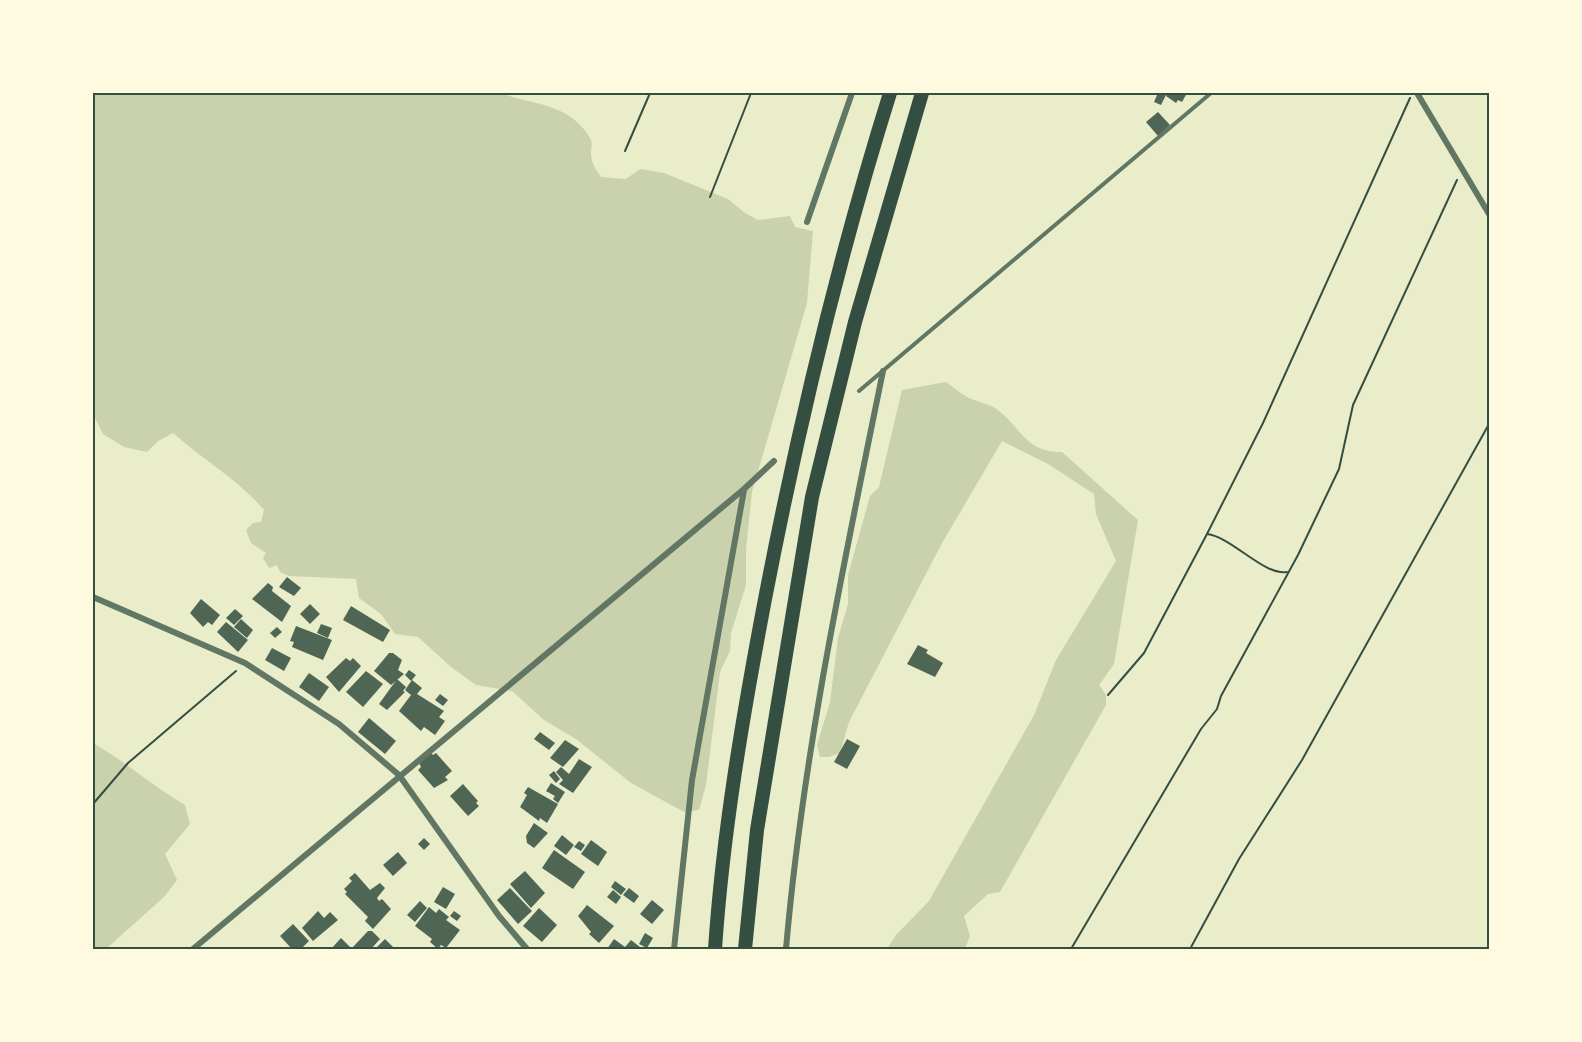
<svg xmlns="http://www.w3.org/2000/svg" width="1582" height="1042" font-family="'PT Sans',sans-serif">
  <rect width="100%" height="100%" fill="#e9edc9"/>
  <g fill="#cad2ad">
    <path d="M93 93H501C533 105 570 103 590 138 594 144 589 153 592 160 593 166 598 172 601 177L626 179 640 169 664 173 728 199 745 213 758 220 790 216 795 227 813 231 807 303 752 492 746 549V585L731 633 730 651 720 672 706 785 699 810 684 812 631 783 576 739 544 720 512 691 476 685 451 667 418 637 395 634 381 614 359 598 356 579 289 576 280 572 277 565 269 568 263 558 266 553 251 543 246 530 253 523 261 522 264 510C240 481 202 459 173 433L158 441 147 452 124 447 103 434 93 414Z"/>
    <path d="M946 382C953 387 961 394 969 398 978 402 987 403 995 408 1022 427 1024 452 1062 452L1138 520 1114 664 1099 685 1106 695V705L1000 892 988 894 964 916 970 936 965 949H887L896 935 929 901 1034 715 1056 660 1116 561 1096 514 1094 494 1048 464 1002 441 941 545 849 722 840 753 829 757H820L817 745 830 702 838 638 848 604V575L870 496 879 487 902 390Z"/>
    <path d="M93 743C125 761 152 786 185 805L190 824 165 854 177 880 164 897 107 948 93 949Z"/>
  </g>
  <g fill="#4f6655">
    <path d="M1158 93 1166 95 1161 105 1154 102Z"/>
    <path d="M1168 93H1187L1182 102 1178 100 1176 103 1166 96Z"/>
    <path d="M1158 112 1170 125 1158 136 1146 122Z"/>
    <path d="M287 577 301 588 294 596 279 587Z"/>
    <path d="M268 583 273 587 272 591 291 606 282 622 252 599Z"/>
    <path d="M201 599 220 615 212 625 208 622 203 627 190 613Z"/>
    <path d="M310 604 320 614 310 624 300 614Z"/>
    <path d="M351 606 390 630 383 642 343 620Z"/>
    <path d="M235 609 243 616 234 625 226 618Z"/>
    <path d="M241 619 253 630 247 638 234 627Z"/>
    <path d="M226 622 248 640 238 652 217 632Z"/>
    <path d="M321 624 332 628 328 638 317 633Z"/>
    <path d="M296 626 332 640 323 660 292 647 294 642 290 641Z"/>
    <path d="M277 627 282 632 275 638 270 633Z"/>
    <path d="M918 645 928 650 926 653 943 663 935 677 907 664Z"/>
    <path d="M272 648 291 658 284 671 265 660Z"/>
    <path d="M389 653H393L402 660 398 670 404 674 391 685 374 671Z"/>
    <path d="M346 658 350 661 353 658 361 666 339 692 326 677Z"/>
    <path d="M409 670 416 675 411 681 405 675Z"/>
    <path d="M366 671 383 684 363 707 346 692Z"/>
    <path d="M309 673 329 687 319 701 299 687Z"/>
    <path d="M397 679 406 687 403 691 405 692 387 710 379 704Z"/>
    <path d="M412 680 422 688 417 694 444 711 439 717 445 721 435 735 424 727 421 731 399 711 411 695 405 690Z"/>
    <path d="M440 694 448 700 443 706 435 700Z"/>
    <path d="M369 718 396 741 385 754 358 732Z"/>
    <path d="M540 732 555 743 549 750 534 739Z"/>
    <path d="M847 739 860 746 847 769 834 762Z"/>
    <path d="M565 740 579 749 563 767 550 758Z"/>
    <path d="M431 753 433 755 436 753 452 771 445 777 448 780 434 788 418 770 421 767 419 763Z"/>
    <path d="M579 759 592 767 573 793 559 784 563 780 556 772 561 767 569 774Z"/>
    <path d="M554 771 560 779 556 783 549 775Z"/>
    <path d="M551 783 565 792 558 803 553 799 555 796 546 791Z"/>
    <path d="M463 784 478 801 476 803 479 806 468 816 450 796Z"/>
    <path d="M528 787 558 804 547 823 540 818 539 821 520 807 527 795 524 793Z"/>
    <path d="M534 823 548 833 534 848 527 843 526 836Z"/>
    <path d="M562 835 574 845 566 855 554 846Z"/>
    <path d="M424 838 430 844 424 850 418 844Z"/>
    <path d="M591 840 607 852 598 866 581 854Z"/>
    <path d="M579 841 585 845 581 851 574 847Z"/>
    <path d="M554 850 585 872 573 889 542 868Z"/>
    <path d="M398 852 407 863 393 876 383 865Z"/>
    <path d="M525 871 545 893 531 908 510 884Z"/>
    <path d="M355 873 370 890 380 883 385 888 377 898 379 901 382 899 391 909 373 929 365 921 368 917 345 894 347 892 344 889 352 881 349 878Z"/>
    <path d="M615 881 626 889 621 895 611 887Z"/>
    <path d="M443 887 455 894 446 909 434 902Z"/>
    <path d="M510 888 532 911 518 924 497 900Z"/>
    <path d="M629 888 639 896 634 903 623 895Z"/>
    <path d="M613 890 621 897 616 904 607 897Z"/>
    <path d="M652 900 664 910 652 924 640 914Z"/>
    <path d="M420 901 427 908 415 922 407 915Z"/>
    <path d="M587 905 614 926 599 943 589 934 591 932 578 916Z"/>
    <path d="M429 907 436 913 439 909 449 917 446 920 460 930 446 948 441 945 438 949 430 942 432 939 415 926Z"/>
    <path d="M539 908 557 925 542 942 523 926Z"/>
    <path d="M318 911 324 918 330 912 338 920 313 941 302 928Z"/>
    <path d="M454 911 461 916 457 921 450 916Z"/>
    <path d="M293 924 309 941 301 949H292L280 936Z"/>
    <path d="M368 931H372L380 939 371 949H355L353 947Z"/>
    <path d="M645 933 653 938 647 948 639 944Z"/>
    <path d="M341 938 352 949H331Z"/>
    <path d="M385 939 395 949H375Z"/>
    <path d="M614 939 625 947 631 940 640 947 638 949H607Z"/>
  </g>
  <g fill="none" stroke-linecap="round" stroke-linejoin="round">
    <g stroke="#344e41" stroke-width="2">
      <path d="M625 151 650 93"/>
      <path d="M710 197 751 93"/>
      <path d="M1207 534C1232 537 1264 576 1287 572"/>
      <path d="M1108 695 1144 653 1207 534 1263 423 1410 98"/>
      <path d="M93 804 128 763 236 671"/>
      <path d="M1071 949 1201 729 1217 709 1221 696 1298 555 1339 469 1353 405 1457 180"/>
      <path d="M1190 949 1239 859 1302 760 1489 424"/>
    </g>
    <path stroke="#617663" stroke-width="4" d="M859 391 1211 93"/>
    <g stroke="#617663" stroke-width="6">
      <path d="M1417 93 1489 214"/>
      <path d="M807 222 852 93"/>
      <path d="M93 597 245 663 339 724 399 775 499 916 527 949"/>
      <path d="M193 949 744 489 774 461"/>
      <path d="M674 949 692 780 744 490"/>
      <path d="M786 949C803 753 844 563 883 371"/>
    </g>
    <g stroke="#344e41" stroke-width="14">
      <path d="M715 949C723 831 743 715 765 599 798 428 838 259 890 93"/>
      <path d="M745 949 757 830 812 497 855 322 922 93"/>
    </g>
  </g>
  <rect width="1582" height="1042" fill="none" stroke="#fefae0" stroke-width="189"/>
  <rect x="94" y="94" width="1394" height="854" fill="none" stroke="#344e41" stroke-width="2"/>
</svg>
